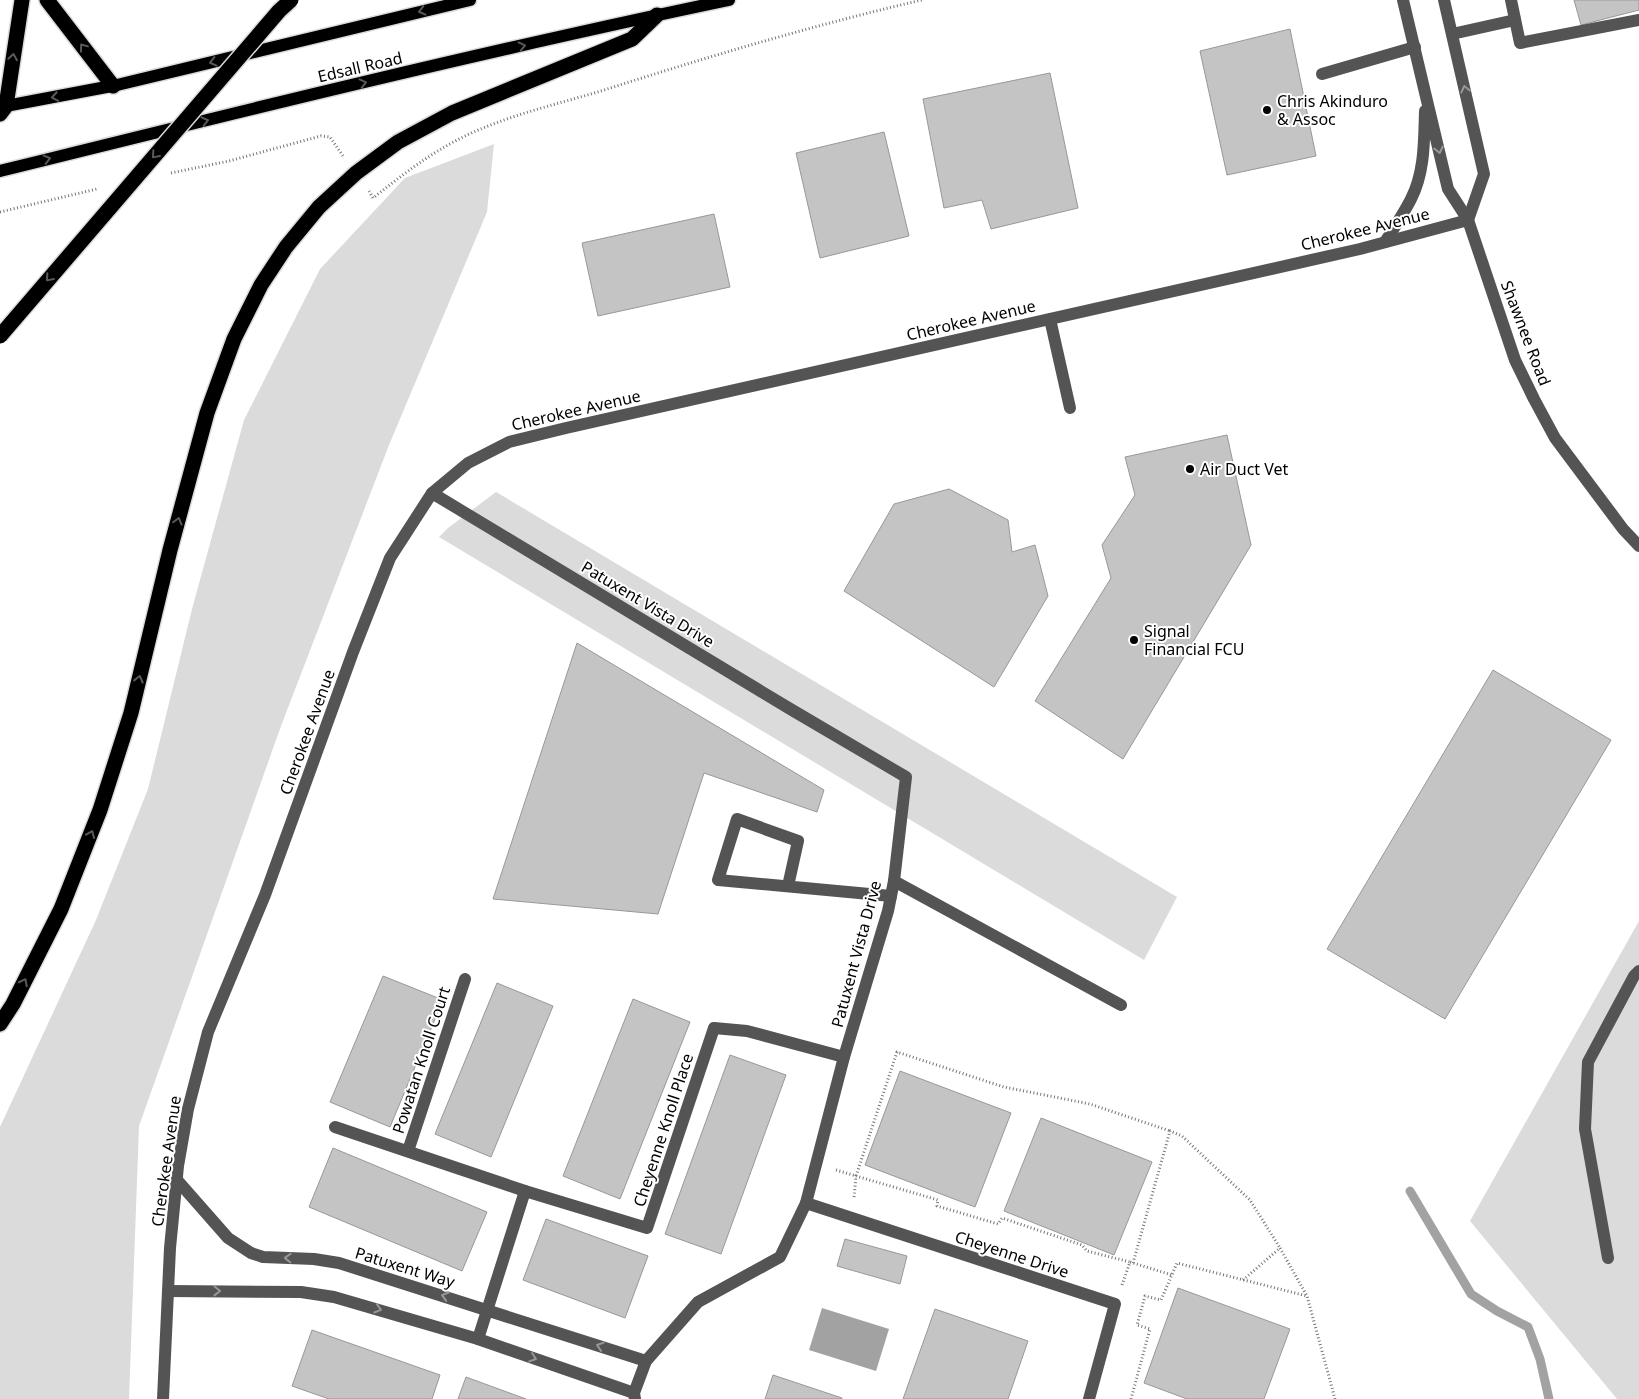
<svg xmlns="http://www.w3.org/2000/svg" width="1639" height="1399" font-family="'Noto Sans',sans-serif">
  <rect width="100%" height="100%" fill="#fff"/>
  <g fill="#dbdbdb">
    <path d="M494 144 487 212 389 445 281 726 139 1126 129 1399H0V1127L96 920 148 789 192 609 244 420 320 269 405 178Z"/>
    <path d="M496 492 1177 897 1144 960 439 537 448 528Z"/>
    <path d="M1639 921V1399H1617L1470 1221Z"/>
  </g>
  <path fill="#a2a2a2" d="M822 1308 889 1329 876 1371 809 1350Z"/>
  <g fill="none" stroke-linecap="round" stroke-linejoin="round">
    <path stroke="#a2a2a2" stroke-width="9" d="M1410 1191 1471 1294 1497 1311 1528 1327 1540 1359 1549 1399"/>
  </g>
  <g fill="#c4c4c4" stroke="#989898">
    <path d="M1574 0H1639V10L1581 25Z"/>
    <path d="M1290 29 1316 156 1227 175 1200 51Z"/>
    <path d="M1050 73 1078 208 991 229 982 200 944 208 923 99Z"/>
    <path d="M884 132 909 236 820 258 796 153Z"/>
    <path d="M714 214 730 287 598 316 582 243Z"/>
    <path d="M1227 435 1251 545 1123 759 1035 701 1111 578 1102 545 1135 495 1125 457Z"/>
    <path d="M949 489 1008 520 1012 552 1035 545 1048 596 994 687 844 591 894 504Z"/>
    <path d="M577 643 824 790 817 812 704 773 658 914 493 899Z"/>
    <path d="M1493 670 1611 740 1445 1019 1327 949Z"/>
    <path d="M383 976 443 1000 390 1127 330 1102Z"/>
    <path d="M497 983 553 1006 491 1157 435 1134Z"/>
    <path d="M633 999 690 1022 620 1199 563 1176Z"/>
    <path d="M730 1055 786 1075 721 1254 665 1234Z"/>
    <path d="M900 1071 1011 1113 975 1207 865 1165Z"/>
    <path d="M1041 1118 1152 1162 1114 1255 1004 1211Z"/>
    <path d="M333 1148 487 1212 462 1271 309 1207Z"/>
    <path d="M546 1219 648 1256 625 1318 523 1280Z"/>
    <path d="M845 1239 907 1256 900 1284 837 1266Z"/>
    <path d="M1178 1288 1290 1329 1264 1399H1187L1144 1383Z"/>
    <path d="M935 1309 1028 1341 1008 1399H903Z"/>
    <path d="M312 1330 440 1375 432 1399H329L292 1386Z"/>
    <path d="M773 1375 842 1398V1399H765Z"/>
    <path d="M466 1377 526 1399H458Z"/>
  </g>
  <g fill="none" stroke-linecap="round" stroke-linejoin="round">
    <g stroke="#dbdbdb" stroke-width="15">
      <g id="major">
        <path d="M0 107 117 85 470 0"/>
        <path d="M0 171C242 111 485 51 729 0"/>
      </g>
    </g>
    <g stroke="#dbdbdb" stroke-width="18">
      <g id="highway">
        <path d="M47 0 113 86"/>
        <path d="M0 114 6 106 22 0"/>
        <path d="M0 1024 13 1004 61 909 100 810 131 713 170 550 207 413 234 339 261 285 286 247 319 207 356 173 398 142 452 113 632 39 657 15"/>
      </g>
    </g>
    <g stroke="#767676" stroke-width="3" stroke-dasharray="1 2.5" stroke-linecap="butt">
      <path d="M171 173 229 161 321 136 330 137 343 156"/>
      <path d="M369 191 373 198C401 176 429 154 461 138 505 116 554 105 601 91 707 57 814 25 922 0"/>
      <path d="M0 212 97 189"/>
      <path d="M836 1170 856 1176 897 1052 1004 1087 1090 1104 1170 1131"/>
      <path d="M854 1197 856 1176 938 1200 937 1206 998 1224 1002 1218 1082 1245 1087 1251 1130 1262"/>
      <path d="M1133 1263 1170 1131 1182 1136 1250 1200 1280 1248"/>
      <path d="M1243 1280 1280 1248 1307 1296"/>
      <path d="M1122 1285 1130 1262 1172 1275"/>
      <path d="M1131 1399 1150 1329 1137 1325 1145 1296 1161 1300 1177 1263 1307 1296 1335 1399"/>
    </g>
    <g stroke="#545454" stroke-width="12">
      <path d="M1403 0 1448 189 1468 220 1515 360 1534 399 1555 438 1623 529 1639 546"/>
      <path d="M1444 0 1484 174 1468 220"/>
      <path d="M1511 0 1520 43 1639 20"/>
      <path d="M1452 34 1515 20"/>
      <path d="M1322 74 1415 47"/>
      <path d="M1385 242C1394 228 1404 213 1411 199 1425 172 1424 140 1425 111"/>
      <path d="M1050 319 1070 408"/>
      <path d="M432 493 792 710 906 777 894 881 888 911 844 1057 806 1203 780 1257 698 1302 646 1361 634 1393 635 1399"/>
      <path d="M894 881 1121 1005"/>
      <path d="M788 886 798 841 737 819 718 880 891 896"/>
      <path d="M335 1127 525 1191 647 1228 714 1028 747 1031 844 1057"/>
      <path d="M408 1151 465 979"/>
      <path d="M177 1180 228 1238 251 1253 263 1257 314 1259 339 1263 646 1361"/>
      <path d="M806 1203 1115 1304 1089 1399"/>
      <path d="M1608 1258 1585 1129 1588 1062 1634 976 1639 971"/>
      <path d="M168 1291 301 1292 334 1297 478 1339 634 1393"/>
      <path d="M478 1339 525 1191"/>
      <path d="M163 1399 170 1248 178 1166 188 1109 208 1032 265 895 353 652 390 558 432 493 468 463 509 442 566 428 1360 249 1468 220"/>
    </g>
    <use href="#major" stroke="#000" stroke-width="12"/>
    <use href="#highway" stroke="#000" stroke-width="15"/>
    <g stroke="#dbdbdb" stroke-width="18" stroke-linecap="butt">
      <path id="highway-bridge" d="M0 336 279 11 291 0"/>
    </g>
    <use href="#highway-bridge" stroke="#000" stroke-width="15"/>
  </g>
  <defs><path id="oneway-chevron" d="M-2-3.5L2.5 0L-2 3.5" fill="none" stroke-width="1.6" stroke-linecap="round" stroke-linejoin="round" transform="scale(1.25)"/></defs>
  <g stroke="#595959">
    <use href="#oneway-chevron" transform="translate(422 11) rotate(166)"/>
    <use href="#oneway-chevron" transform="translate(522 46) rotate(-13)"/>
    <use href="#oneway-chevron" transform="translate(83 47) rotate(-127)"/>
    <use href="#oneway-chevron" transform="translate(13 57) rotate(-81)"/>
    <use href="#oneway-chevron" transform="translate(213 62) rotate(166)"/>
    <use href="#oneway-chevron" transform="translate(363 83) rotate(-13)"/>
    <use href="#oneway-chevron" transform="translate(55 97) rotate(170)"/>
    <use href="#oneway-chevron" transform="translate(205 121) rotate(-14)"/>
    <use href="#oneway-chevron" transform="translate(155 155) rotate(131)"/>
    <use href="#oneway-chevron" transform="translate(47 159) rotate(-14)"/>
    <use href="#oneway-chevron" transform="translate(49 278) rotate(131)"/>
    <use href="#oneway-chevron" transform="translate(178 521) rotate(-75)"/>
    <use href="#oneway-chevron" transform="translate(139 679) rotate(-76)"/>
    <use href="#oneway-chevron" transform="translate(91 834) rotate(-68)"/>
    <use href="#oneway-chevron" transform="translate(24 982) rotate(-63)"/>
  </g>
  <g stroke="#989898">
    <use href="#oneway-chevron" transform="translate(1465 89) rotate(-103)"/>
    <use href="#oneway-chevron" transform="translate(1439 150) rotate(77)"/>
    <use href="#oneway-chevron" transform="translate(288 1258) rotate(-178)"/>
    <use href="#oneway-chevron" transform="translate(217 1291) rotate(1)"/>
    <use href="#oneway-chevron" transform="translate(445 1296) rotate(-163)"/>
    <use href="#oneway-chevron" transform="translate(378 1309) rotate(17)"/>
    <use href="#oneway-chevron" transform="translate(600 1346) rotate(-162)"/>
    <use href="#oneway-chevron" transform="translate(533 1358) rotate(19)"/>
  </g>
  <g fill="#000" stroke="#fff" stroke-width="2">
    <circle cx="1267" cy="110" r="5"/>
    <circle cx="1190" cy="469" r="5"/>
    <circle cx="1134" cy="640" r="5"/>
  </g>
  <g text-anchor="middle" stroke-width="4" stroke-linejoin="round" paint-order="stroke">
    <g font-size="16" fill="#000" stroke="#fff">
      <text transform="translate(360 67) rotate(-13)" y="6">Edsall Road</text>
      <text transform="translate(1365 229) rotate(-14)" y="6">Cherokee Avenue</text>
      <text transform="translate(971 320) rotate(-13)" y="6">Cherokee Avenue</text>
      <text transform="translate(1526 333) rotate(69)" y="6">Shawnee Road</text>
      <text transform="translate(576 410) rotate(-13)" y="6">Cherokee Avenue</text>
      <text transform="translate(648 604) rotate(31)" y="6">Patuxent Vista Drive</text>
      <text transform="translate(307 732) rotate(-70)" y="6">Cherokee Avenue</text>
      <text transform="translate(856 954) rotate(-75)" y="6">Patuxent Vista Drive</text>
      <text transform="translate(421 1060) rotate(-72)" y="6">Powatan Knoll Court</text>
      <text transform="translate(663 1130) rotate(-72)" y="6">Cheyenne Knoll Place</text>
      <text transform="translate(166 1161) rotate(-82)" y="6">Cherokee Avenue</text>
      <text transform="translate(1012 1254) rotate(18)" y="6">Cheyenne Drive</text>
      <text transform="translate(405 1267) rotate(17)" y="6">Patuxent Way</text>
    </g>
    <g font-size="16" fill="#000" stroke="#fff" text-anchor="start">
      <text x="1277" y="107">Chris Akinduro<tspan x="1277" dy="18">&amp; Assoc</tspan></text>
      <text x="1200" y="475">Air Duct Vet</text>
      <text x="1144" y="637">Signal<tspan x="1144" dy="18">Financial FCU</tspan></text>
    </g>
  </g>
</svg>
